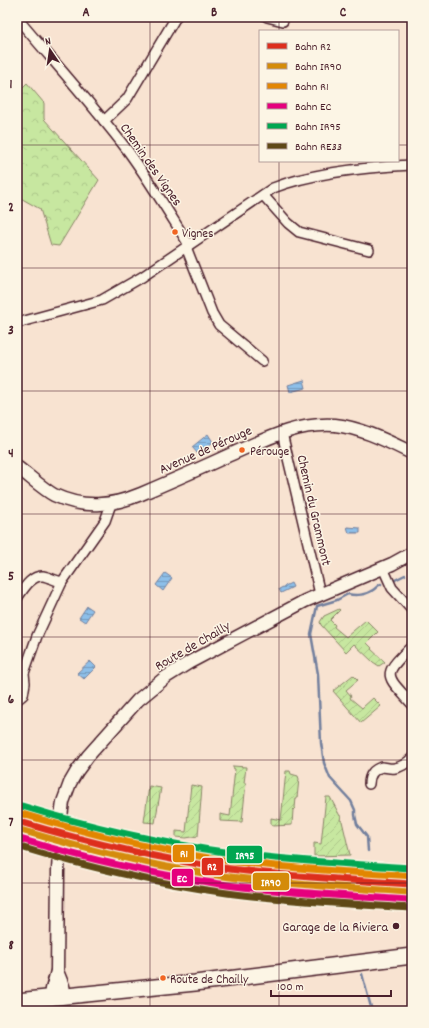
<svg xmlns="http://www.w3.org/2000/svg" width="429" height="1028" font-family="Dekko,sans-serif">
  <defs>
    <pattern id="forest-crowns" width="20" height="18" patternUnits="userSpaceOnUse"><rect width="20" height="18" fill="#c7e7a0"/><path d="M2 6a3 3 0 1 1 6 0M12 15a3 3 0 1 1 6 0" fill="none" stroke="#acc68a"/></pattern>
    <pattern id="garden-furrows" width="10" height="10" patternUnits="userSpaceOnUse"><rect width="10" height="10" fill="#c7e7a0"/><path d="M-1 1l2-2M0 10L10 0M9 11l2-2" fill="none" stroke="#acc68a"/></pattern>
    <pattern id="water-rules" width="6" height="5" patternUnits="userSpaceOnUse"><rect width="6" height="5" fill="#8dbfe9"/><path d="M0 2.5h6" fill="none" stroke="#759bbd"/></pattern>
  </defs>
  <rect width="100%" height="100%" fill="#f8e3d1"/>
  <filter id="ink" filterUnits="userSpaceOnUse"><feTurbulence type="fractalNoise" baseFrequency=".025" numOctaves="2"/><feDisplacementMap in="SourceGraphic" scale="8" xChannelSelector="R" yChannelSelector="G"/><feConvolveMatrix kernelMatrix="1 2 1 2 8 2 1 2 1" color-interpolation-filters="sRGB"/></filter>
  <g filter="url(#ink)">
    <path fill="url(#forest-crowns)" stroke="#888366" d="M27 83 44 103V119L99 180 59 246 51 245 40 209 17 196V93Z"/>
    <g fill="url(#garden-furrows)" stroke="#888366">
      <path d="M339 609 340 610 330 620 335 625 334 627 346 637 366 620 378 632 367 643 372 648 371 649 385 662 379 666 373 662 354 644 346 652 321 625 320 622 324 616Z"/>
      <path d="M353 675 358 680 346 690 351 696 350 698 362 708 373 698 381 706 361 723 333 691Z"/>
      <path d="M233 766 246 767 244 783H246L242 822 220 821V814L230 816 235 769 233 768Z"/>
      <path d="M286 771H290L291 774 298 776 299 779 297 798H296L295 808 293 810 292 825 273 826 271 825V818L281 820Z"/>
      <path d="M191 785 202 787 198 836 186 838 176 837V831L186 832Z"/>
      <path d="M149 786 161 788 155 823 144 822Z"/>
      <path d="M326 797H330L340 816H341L340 820 342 821 350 855 314 856V843L321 844Z"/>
    </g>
    <g fill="url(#water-rules)" stroke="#727f9d">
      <path d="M304 380 306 388 290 392 288 385Z"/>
      <path d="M208 434 213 442 198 454 192 447Z"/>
      <path d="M347 527 360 528V533H349Z"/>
      <path d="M165 573 172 578 163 591 156 585Z"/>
      <path d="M291 583 293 587 281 593 279 589Z"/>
      <path d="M87 606 93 610 85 622 79 618Z"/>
      <path d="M90 661 96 667 84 679 77 673Z"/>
    </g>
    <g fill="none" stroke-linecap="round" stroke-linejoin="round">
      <g stroke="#727f9d" stroke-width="2.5">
        <path d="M395 580 405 575"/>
        <path d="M368 851 367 837 357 824 355 815V810L351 801 330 778 324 763 321 743 318 674 311 634 317 606 337 600 348 594C356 596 366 595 373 590 376 588 378 585 381 584"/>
        <path d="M362 974 372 1011"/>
      </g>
      <g stroke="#4a1f2b" stroke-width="12">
        <g id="minor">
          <path d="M267 17 283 21"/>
          <path d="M17 18C54 62 93 105 128 151 150 181 169 213 189 245"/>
          <path d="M104 121 127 99 176 17"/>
          <path d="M263 195 288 223 299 232 369 250"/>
          <path d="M186 247 212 313 219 325 262 361"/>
          <path d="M17 323 102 300 142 277 273 188C311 173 370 167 412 165"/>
          <path d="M282 433 320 594"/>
          <path d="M383 568 392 588 412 610"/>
          <path d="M17 598C23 590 31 575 43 576 49 577 56 581 62 582"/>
          <path d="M412 646C381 676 385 674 412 704"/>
          <path d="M17 700 23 695 25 683 24 673 37 636 62 582 105 521 111 504"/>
          <path d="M369 784C369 776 373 769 382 767 386 767 390 769 395 768 402 767 407 763 412 758"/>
          <path d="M17 813 61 817"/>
          <path d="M17 839 44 852 58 856"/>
        </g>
      </g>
      <g stroke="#4a1f2b" stroke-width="15">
        <g id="tertiary">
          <path d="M17 467C28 475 43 489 54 495 84 509 112 506 141 494 169 482 197 470 225 457 260 442 295 422 335 425 362 428 387 441 412 453"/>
          <path d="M57 971 63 986 65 996"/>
          <path d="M51 998 52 989 57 971 58 871 61 817 63 802 70 783 77 771 88 756 138 700 166 677 190 662 305 601 392 564 412 553"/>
        </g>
      </g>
      <g stroke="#4a1f2b" stroke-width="18">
        <path id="primary" d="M17 1001 195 983 412 956"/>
      </g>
      <use href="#minor" stroke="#fcf5e5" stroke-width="9"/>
      <use href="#tertiary" stroke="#fcf5e5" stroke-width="12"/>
      <use href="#primary" stroke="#fcf5e5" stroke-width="15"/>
      <g stroke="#fcf5e5" stroke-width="10">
        <path id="rail-1" d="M17 821C87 842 158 859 230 869 291 877 351 880 412 884"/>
      </g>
      <g stroke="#fcf5e5" stroke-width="10">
        <path id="rail-2" d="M17 829C87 850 158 868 230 877 290 885 351 888 411 892"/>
      </g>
      <g stroke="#fcf5e5" stroke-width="10">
        <path id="rail-3" d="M19 813C88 834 158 851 230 861 290 869 351 872 412 876"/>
      </g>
      <g stroke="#fcf5e5" stroke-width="10">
        <path id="rail-4" d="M17 838C86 859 156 875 227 885 288 893 350 896 411 900"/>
      </g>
      <g stroke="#fcf5e5" stroke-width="10">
        <path id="rail-5" d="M22 806C90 827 160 843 231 853 291 861 352 864 412 868"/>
      </g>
      <g stroke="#fcf5e5" stroke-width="10">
        <path id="rail-6" d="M17 846C86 867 155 883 227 893 287 901 349 904 410 908"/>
      </g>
      <use href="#rail-1" stroke="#dd2e1d" stroke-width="7"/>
      <use href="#rail-2" stroke="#d48b09" stroke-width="7"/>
      <use href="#rail-3" stroke="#e28604" stroke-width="7"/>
      <use href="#rail-4" stroke="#e5007d" stroke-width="7"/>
      <use href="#rail-5" stroke="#00a651" stroke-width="7"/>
      <use href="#rail-6" stroke="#5f4817" stroke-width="7"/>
    </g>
  </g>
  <path fill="none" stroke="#4a1f2b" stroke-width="1" stroke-opacity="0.55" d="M150 17V1011M279 17V31M17 145H260M398 145H412M279 161V1011M17 268H412M17 391H412M17 514H412M17 637H412M17 760H412M17 883H412"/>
  <g fill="#f26522" stroke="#fcf5e5" stroke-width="1.5">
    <circle cx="175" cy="232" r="3.5"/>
    <circle cx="242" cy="450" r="3.5"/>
    <circle cx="163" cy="978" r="3.5"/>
  </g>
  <circle fill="#4a1f2b" stroke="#fcf5e5" stroke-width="1.5" cx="396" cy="926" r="4"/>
  <g text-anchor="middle" stroke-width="3" stroke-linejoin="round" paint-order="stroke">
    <g font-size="13" fill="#4a1f2b" stroke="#fcf5e5" text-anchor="start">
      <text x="182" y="237">Vignes</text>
      <text x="250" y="455">Pérouge</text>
      <text x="170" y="983">Route de Chailly</text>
    </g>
    <g font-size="14" fill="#4a1f2b" stroke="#fcf5e5">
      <text transform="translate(152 164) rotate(55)" y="5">Chemin des Vignes</text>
      <text transform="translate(205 449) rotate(-24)" y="5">Avenue de Pérouge</text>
      <text transform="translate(315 510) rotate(77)" y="5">Chemin du Grammont</text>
      <text transform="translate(192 645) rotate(-30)" y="5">Route de Chailly</text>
    </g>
    <g font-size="14" fill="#4a1f2b" stroke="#fcf5e5" text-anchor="end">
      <text x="388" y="931">Garage de la Riviera</text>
    </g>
  </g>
  <g stroke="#fcf5e5" stroke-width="1.5">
    <rect x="172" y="844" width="23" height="19" rx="4" fill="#e28604"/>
    <rect x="226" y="845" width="37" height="19" rx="4" fill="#00a651"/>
    <rect x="201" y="857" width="23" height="19" rx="4" fill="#dd2e1d"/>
    <rect x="171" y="868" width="23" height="19" rx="4" fill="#e5007d"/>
    <rect x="252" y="872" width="38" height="19" rx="4" fill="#d48b09"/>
  </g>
  <g font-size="11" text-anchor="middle" font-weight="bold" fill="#fff">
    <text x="184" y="857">R1</text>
    <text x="245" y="859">IR95</text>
    <text x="212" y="870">R2</text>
    <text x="182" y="882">EC</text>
    <text x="271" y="886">IR90</text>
  </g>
  <rect width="429" height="1028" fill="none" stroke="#fcf5e5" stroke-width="44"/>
  <rect x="259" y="30" width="140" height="132" fill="#fcf5e5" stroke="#b59f9b"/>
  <rect x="267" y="43" width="20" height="6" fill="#dd2e1d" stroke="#b59f9b"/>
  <text x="295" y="50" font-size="12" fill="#4a1f2b">Bahn R2</text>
  <rect x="267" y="63" width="20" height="6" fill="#d48b09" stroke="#b59f9b"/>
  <text x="295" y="70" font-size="12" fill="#4a1f2b">Bahn IR90</text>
  <rect x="267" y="83" width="20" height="6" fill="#e28604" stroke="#b59f9b"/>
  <text x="295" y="90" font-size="12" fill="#4a1f2b">Bahn R1</text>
  <rect x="267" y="103" width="20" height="6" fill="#e5007d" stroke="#b59f9b"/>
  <text x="295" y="110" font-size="12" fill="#4a1f2b">Bahn EC</text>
  <rect x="267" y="123" width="20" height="6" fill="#00a651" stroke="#b59f9b"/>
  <text x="295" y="130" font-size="12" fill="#4a1f2b">Bahn IR95</text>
  <rect x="267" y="143" width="20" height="6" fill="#5f4817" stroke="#b59f9b"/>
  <text x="295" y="150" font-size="12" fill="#4a1f2b">Bahn RE33</text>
  <g transform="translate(50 50) rotate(347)" stroke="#fcf5e5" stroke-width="3" paint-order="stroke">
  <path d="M0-3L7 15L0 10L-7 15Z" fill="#4a1f2b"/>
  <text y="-6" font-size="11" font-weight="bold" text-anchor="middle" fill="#4a1f2b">N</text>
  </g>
  <path d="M271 990v6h120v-6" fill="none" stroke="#4a1f2b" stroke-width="2"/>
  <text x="277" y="990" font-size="12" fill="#4a1f2b" stroke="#fcf5e5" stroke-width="3" paint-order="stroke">100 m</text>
  <rect x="22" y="22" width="385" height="984" fill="none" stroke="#4a1f2b" stroke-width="1.5"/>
  <g font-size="13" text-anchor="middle" font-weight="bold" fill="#4a1f2b">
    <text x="86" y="16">A</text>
    <text x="214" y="16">B</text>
    <text x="343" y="16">C</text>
    <text x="11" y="88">1</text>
    <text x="11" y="211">2</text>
    <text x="11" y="334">3</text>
    <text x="11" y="457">4</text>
    <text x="11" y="580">5</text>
    <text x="11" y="703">6</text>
    <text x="11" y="826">7</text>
    <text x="11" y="949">8</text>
  </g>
</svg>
